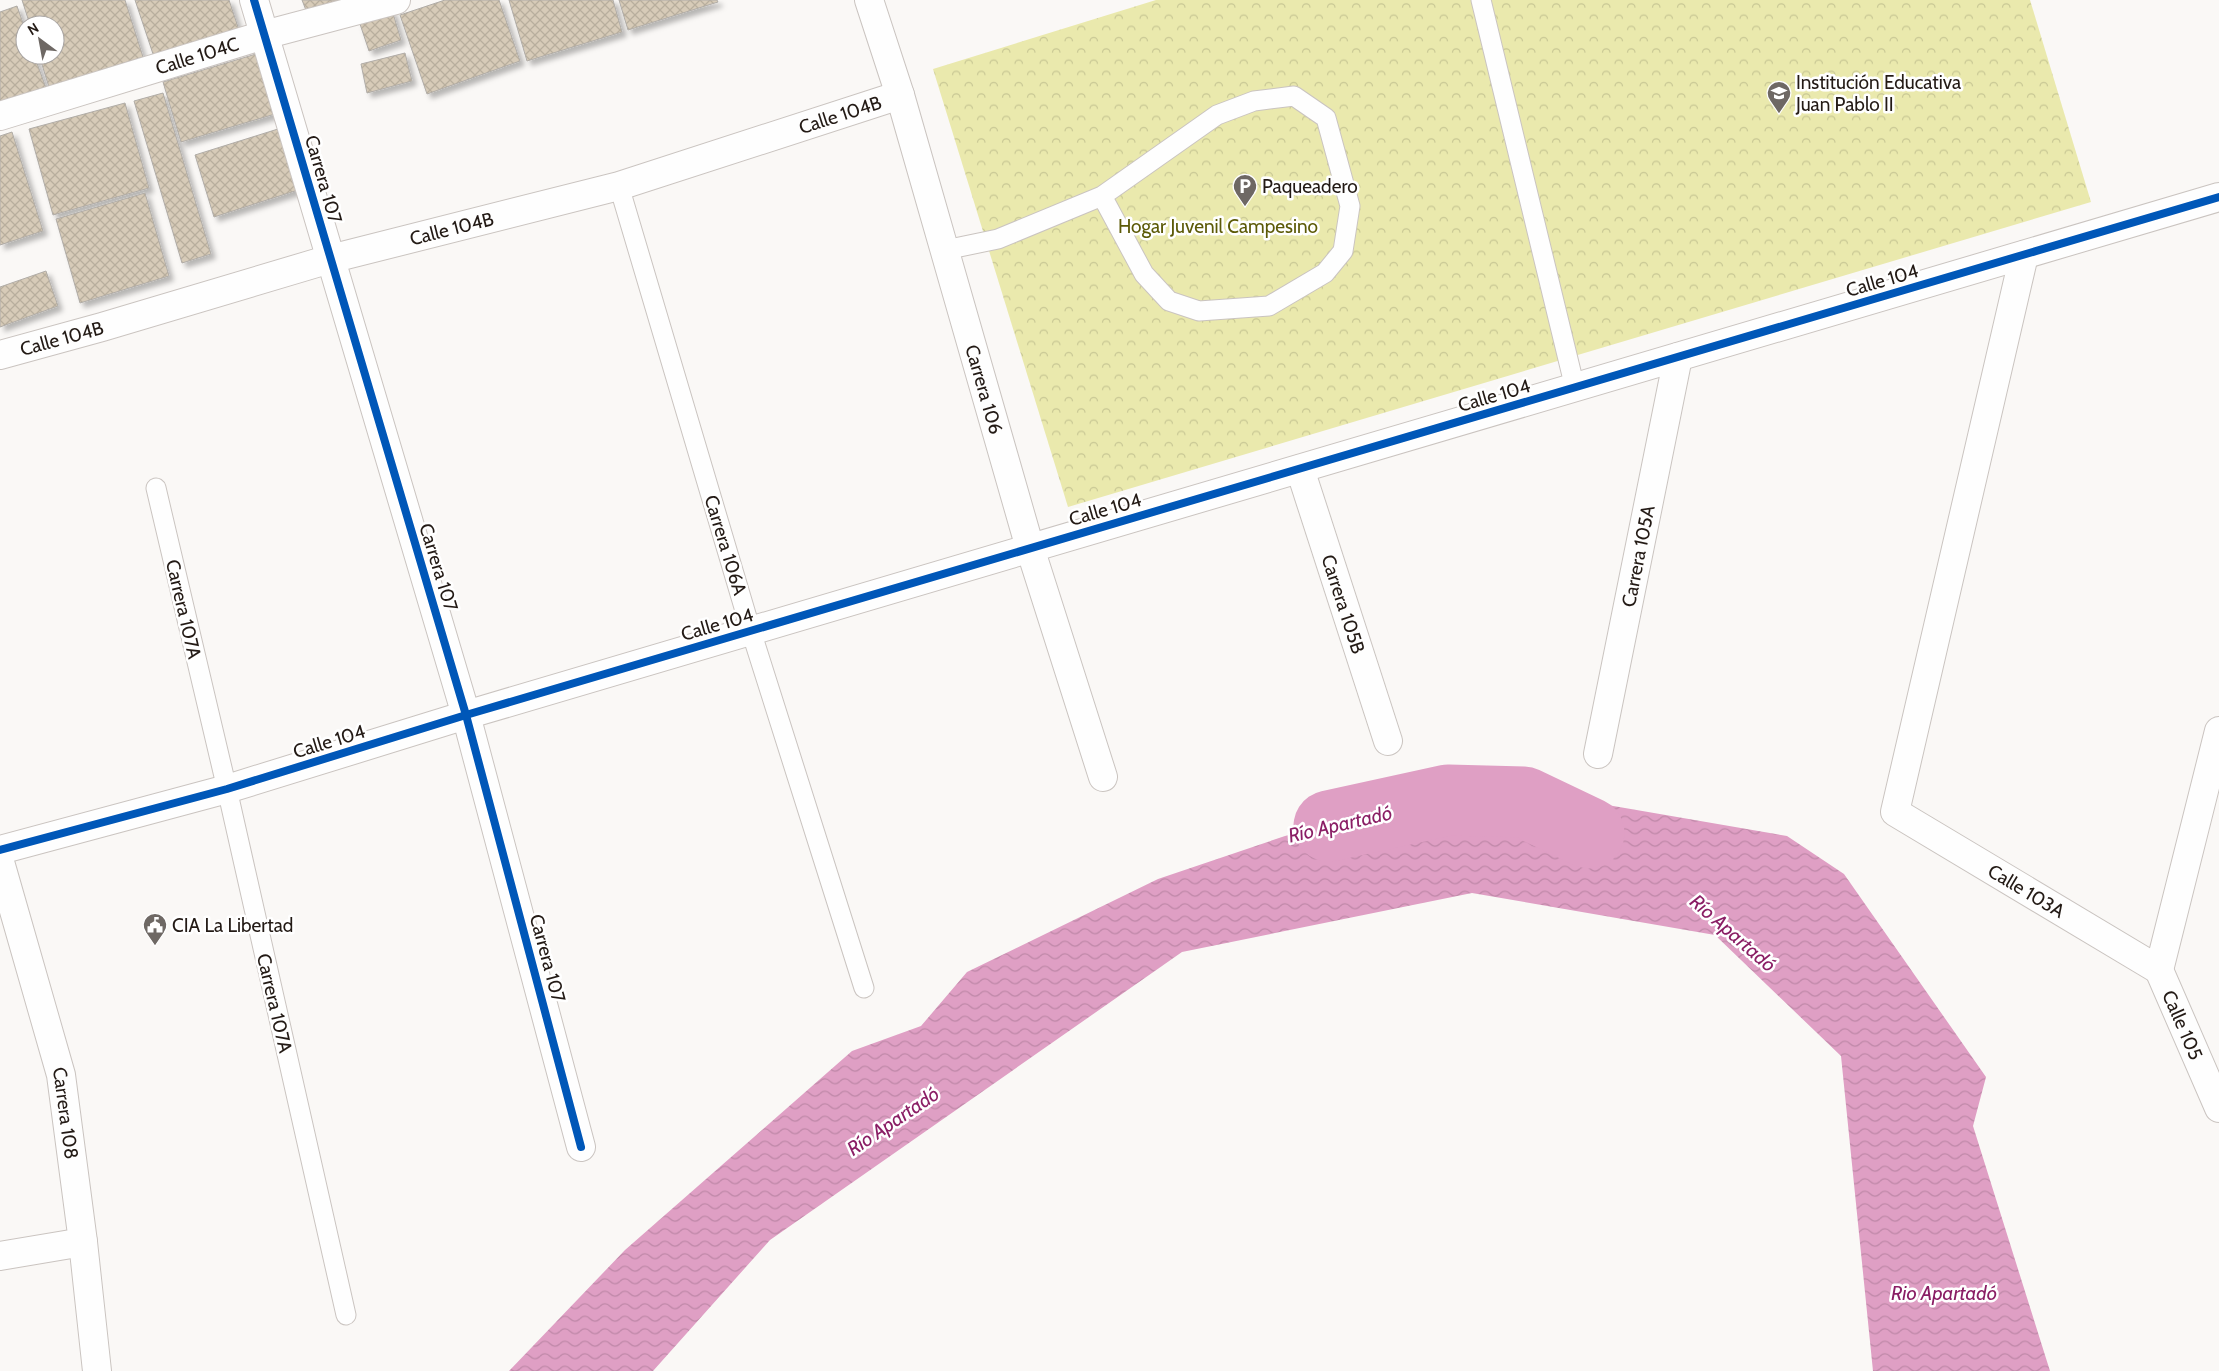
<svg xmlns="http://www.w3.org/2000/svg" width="2219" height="1371" font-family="Cabin,sans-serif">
  <defs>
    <pattern id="forest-crowns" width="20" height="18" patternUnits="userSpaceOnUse" patternTransform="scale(1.25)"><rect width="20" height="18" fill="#eae9ad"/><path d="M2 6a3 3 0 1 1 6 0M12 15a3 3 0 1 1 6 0" fill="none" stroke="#c8c794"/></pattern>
    <pattern id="water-waves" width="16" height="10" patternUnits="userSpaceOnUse" patternTransform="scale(1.25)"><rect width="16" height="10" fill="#df9fc4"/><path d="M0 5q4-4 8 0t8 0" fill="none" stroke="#bf88a8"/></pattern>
    <pattern id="building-cross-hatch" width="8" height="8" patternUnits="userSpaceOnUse" patternTransform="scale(1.25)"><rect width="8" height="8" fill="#d7cbb8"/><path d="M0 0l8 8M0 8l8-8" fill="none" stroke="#b8ae9d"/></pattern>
    <filter id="shadow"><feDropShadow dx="4.5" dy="4.5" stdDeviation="2.5" flood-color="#0004"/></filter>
  </defs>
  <rect width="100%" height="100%" fill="#faf8f6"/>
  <path fill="url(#forest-crowns)" d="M1156 0H2030L2091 202 1068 507 933 69Z"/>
  <path fill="url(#water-waves)" d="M1567 798 1787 836 1844 874 1986 1077 1973 1126 2050 1371H1873L1841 1056 1715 935 1472 893 1182 952 770 1240 653 1371H509L625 1250 852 1051 921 1026 967 972 1158 879 1285 836 1400 806Z"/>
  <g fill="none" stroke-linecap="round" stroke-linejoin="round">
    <path stroke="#df9fc4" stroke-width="71" d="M1329 826 1448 800 1524 802 1589 833"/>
  </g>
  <g fill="url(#building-cross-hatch)" stroke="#b0aca7" filter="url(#shadow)">
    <path d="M22 0H125L143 57 49 87 39 55H55V25H30Z"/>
    <path d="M135 0H229L239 30 154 57Z"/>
    <path d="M302 0H363L309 18Z"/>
    <path d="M445 0H499L520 61 427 94 400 15Z"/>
    <path d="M509 0H613L622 32 527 61Z"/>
    <path d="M619 0H717L718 2 628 30Z"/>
    <path d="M17 6 25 29V55H34L46 88 0 104V12Z"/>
    <path d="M392 10 401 40 369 51 359 21Z"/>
    <path d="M405 53 412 81 367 93 361 64Z"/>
    <path d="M256 54 275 114 181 142 163 82Z"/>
    <path d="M163 93 211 254 182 263 134 101Z"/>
    <path d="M125 103 149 188 53 215 29 129Z"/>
    <path d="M278 129 298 190 214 217 195 155Z"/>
    <path d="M12 132 43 231 0 245V136Z"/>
    <path d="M145 193 169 276 80 303 56 219Z"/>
    <path d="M46 271 58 306 0 327V287Z"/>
  </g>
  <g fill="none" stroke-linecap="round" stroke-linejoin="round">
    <g stroke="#cac4c0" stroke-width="21">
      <g id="service">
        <path d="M1481 0 1575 388"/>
        <path d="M619 186 751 631 864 988"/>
        <path d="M945 250 998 239 1102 196 1217 115 1254 101 1294 96 1326 118 1350 206 1343 251 1325 273 1269 306 1199 311 1169 301 1144 274 1102 196"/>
        <path d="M156 488 227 789 346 1315"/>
      </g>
    </g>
    <g stroke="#cac4c0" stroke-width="30">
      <g id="minor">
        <path d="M254 0 466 715 581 1147"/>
        <path id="s1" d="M869 0 900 95 1030 548 1103 777"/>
        <path id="s2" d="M0 116 264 35 396 0"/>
        <path id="s3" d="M2024 255 1895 812 2159 970"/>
        <path id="s4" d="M0 355 102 327 330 259 619 186 900 95"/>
        <path id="s5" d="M1300 469 1388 741"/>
        <path id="s6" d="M1598 754 1678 357"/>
        <path d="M0 850 227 789 466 715 2219 197"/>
        <path id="s7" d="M0 862 61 1075 83 1242 97 1371"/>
        <path d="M2159 970 2219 731"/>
        <path id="s8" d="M2159 970 2219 1108"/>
        <path d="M0 1256 83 1242"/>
      </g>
    </g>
    <use href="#service" stroke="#fefefe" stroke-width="19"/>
    <use href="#minor" stroke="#fefefe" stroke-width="28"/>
    <g stroke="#fff" stroke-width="11">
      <g id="cycleway">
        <path d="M254 0 466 715 581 1147"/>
        <path d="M0 850 227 789 466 715 2219 197"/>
      </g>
    </g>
    <use href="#cycleway" stroke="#0057b8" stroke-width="8"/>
  </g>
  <defs>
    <g id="school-pin" transform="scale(1.25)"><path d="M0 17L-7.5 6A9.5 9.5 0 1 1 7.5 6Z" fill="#6e6864" stroke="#fff"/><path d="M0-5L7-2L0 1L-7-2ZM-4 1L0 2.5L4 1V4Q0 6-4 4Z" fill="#fff"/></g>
    <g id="parking-pin" transform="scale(1.25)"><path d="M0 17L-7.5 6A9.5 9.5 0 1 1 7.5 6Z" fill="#6e6864" stroke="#fff"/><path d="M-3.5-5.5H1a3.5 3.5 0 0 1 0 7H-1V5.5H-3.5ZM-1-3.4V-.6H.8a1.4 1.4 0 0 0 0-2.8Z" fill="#fff"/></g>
    <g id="civic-pin" transform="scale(1.25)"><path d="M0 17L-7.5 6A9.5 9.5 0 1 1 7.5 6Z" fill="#6e6864" stroke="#fff"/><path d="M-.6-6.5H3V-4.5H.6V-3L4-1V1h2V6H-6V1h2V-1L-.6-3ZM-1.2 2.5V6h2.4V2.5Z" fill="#fff"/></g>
  </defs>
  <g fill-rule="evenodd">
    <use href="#school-pin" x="1779" y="93"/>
    <use href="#parking-pin" x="1245" y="186"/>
    <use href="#civic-pin" x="155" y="925"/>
  </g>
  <g text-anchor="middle" stroke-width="5" stroke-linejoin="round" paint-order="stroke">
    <g font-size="19" fill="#231a15" stroke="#fff">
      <text dy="7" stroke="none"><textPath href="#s2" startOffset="206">Calle 104C</textPath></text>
      <text dy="7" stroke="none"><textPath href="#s4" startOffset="874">Calle 104B</textPath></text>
      <text transform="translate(324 179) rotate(74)" y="7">Carrera 107</text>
      <text dy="7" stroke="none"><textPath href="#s4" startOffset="469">Calle 104B</textPath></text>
      <text transform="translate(1882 280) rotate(-16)" y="7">Calle 104</text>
      <text dy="7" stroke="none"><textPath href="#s4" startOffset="64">Calle 104B</textPath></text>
      <text dy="7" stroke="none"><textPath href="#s1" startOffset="406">Carrera 106</textPath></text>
      <text transform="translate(1494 395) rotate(-16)" y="7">Calle 104</text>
      <text transform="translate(1105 509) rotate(-16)" y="7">Calle 104</text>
      <text transform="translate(726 545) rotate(73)" y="7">Carrera 106A</text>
      <text dy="7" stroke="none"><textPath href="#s6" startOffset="202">Carrera 105A</textPath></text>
      <text transform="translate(439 567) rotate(73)" y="7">Carrera 107</text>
      <text dy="7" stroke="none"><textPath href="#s5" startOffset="142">Carrera 105B</textPath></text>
      <text transform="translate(184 609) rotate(77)" y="7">Carrera 107A</text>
      <text transform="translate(717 624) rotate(-16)" y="7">Calle 104</text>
      <text transform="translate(329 741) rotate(-17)" y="7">Calle 104</text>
      <text dy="7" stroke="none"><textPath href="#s3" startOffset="725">Calle 103A</textPath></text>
      <text transform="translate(548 958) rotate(75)" y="7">Carrera 107</text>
      <text transform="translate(275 1003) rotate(77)" y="7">Carrera 107A</text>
      <text dy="7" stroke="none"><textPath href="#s8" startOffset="60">Calle 105</textPath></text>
      <text dy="7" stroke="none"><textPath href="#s7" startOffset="260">Carrera 108</textPath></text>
    </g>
    <g font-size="19" fill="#231a15" stroke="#fff" text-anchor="start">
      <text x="1796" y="89">Institución Educativa<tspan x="1796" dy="22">Juan Pablo II</tspan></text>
      <text x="1262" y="193">Paqueadero</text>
      <text x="172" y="932">CIA La Libertad</text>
    </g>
    <g font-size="19" fill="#5c5a07" stroke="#fff">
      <text x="1218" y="233">Hogar Juvenil Campesino</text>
    </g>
    <g font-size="20" font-style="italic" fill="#8a1e65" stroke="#fff">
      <text transform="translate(1340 824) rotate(-13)" y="7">Río Apartadó</text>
      <text transform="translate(1733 933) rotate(41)" y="7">Río Apartadó</text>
      <text transform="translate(893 1121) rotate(-34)" y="7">Río Apartadó</text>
      <text x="1944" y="1300">Rio Apartadó</text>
    </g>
  </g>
  <g transform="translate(40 40) rotate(328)"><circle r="24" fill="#ffffff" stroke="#a7a3a1"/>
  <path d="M0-4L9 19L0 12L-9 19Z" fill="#6e6864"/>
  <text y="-8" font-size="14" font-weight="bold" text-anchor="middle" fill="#231a15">N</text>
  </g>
</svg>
